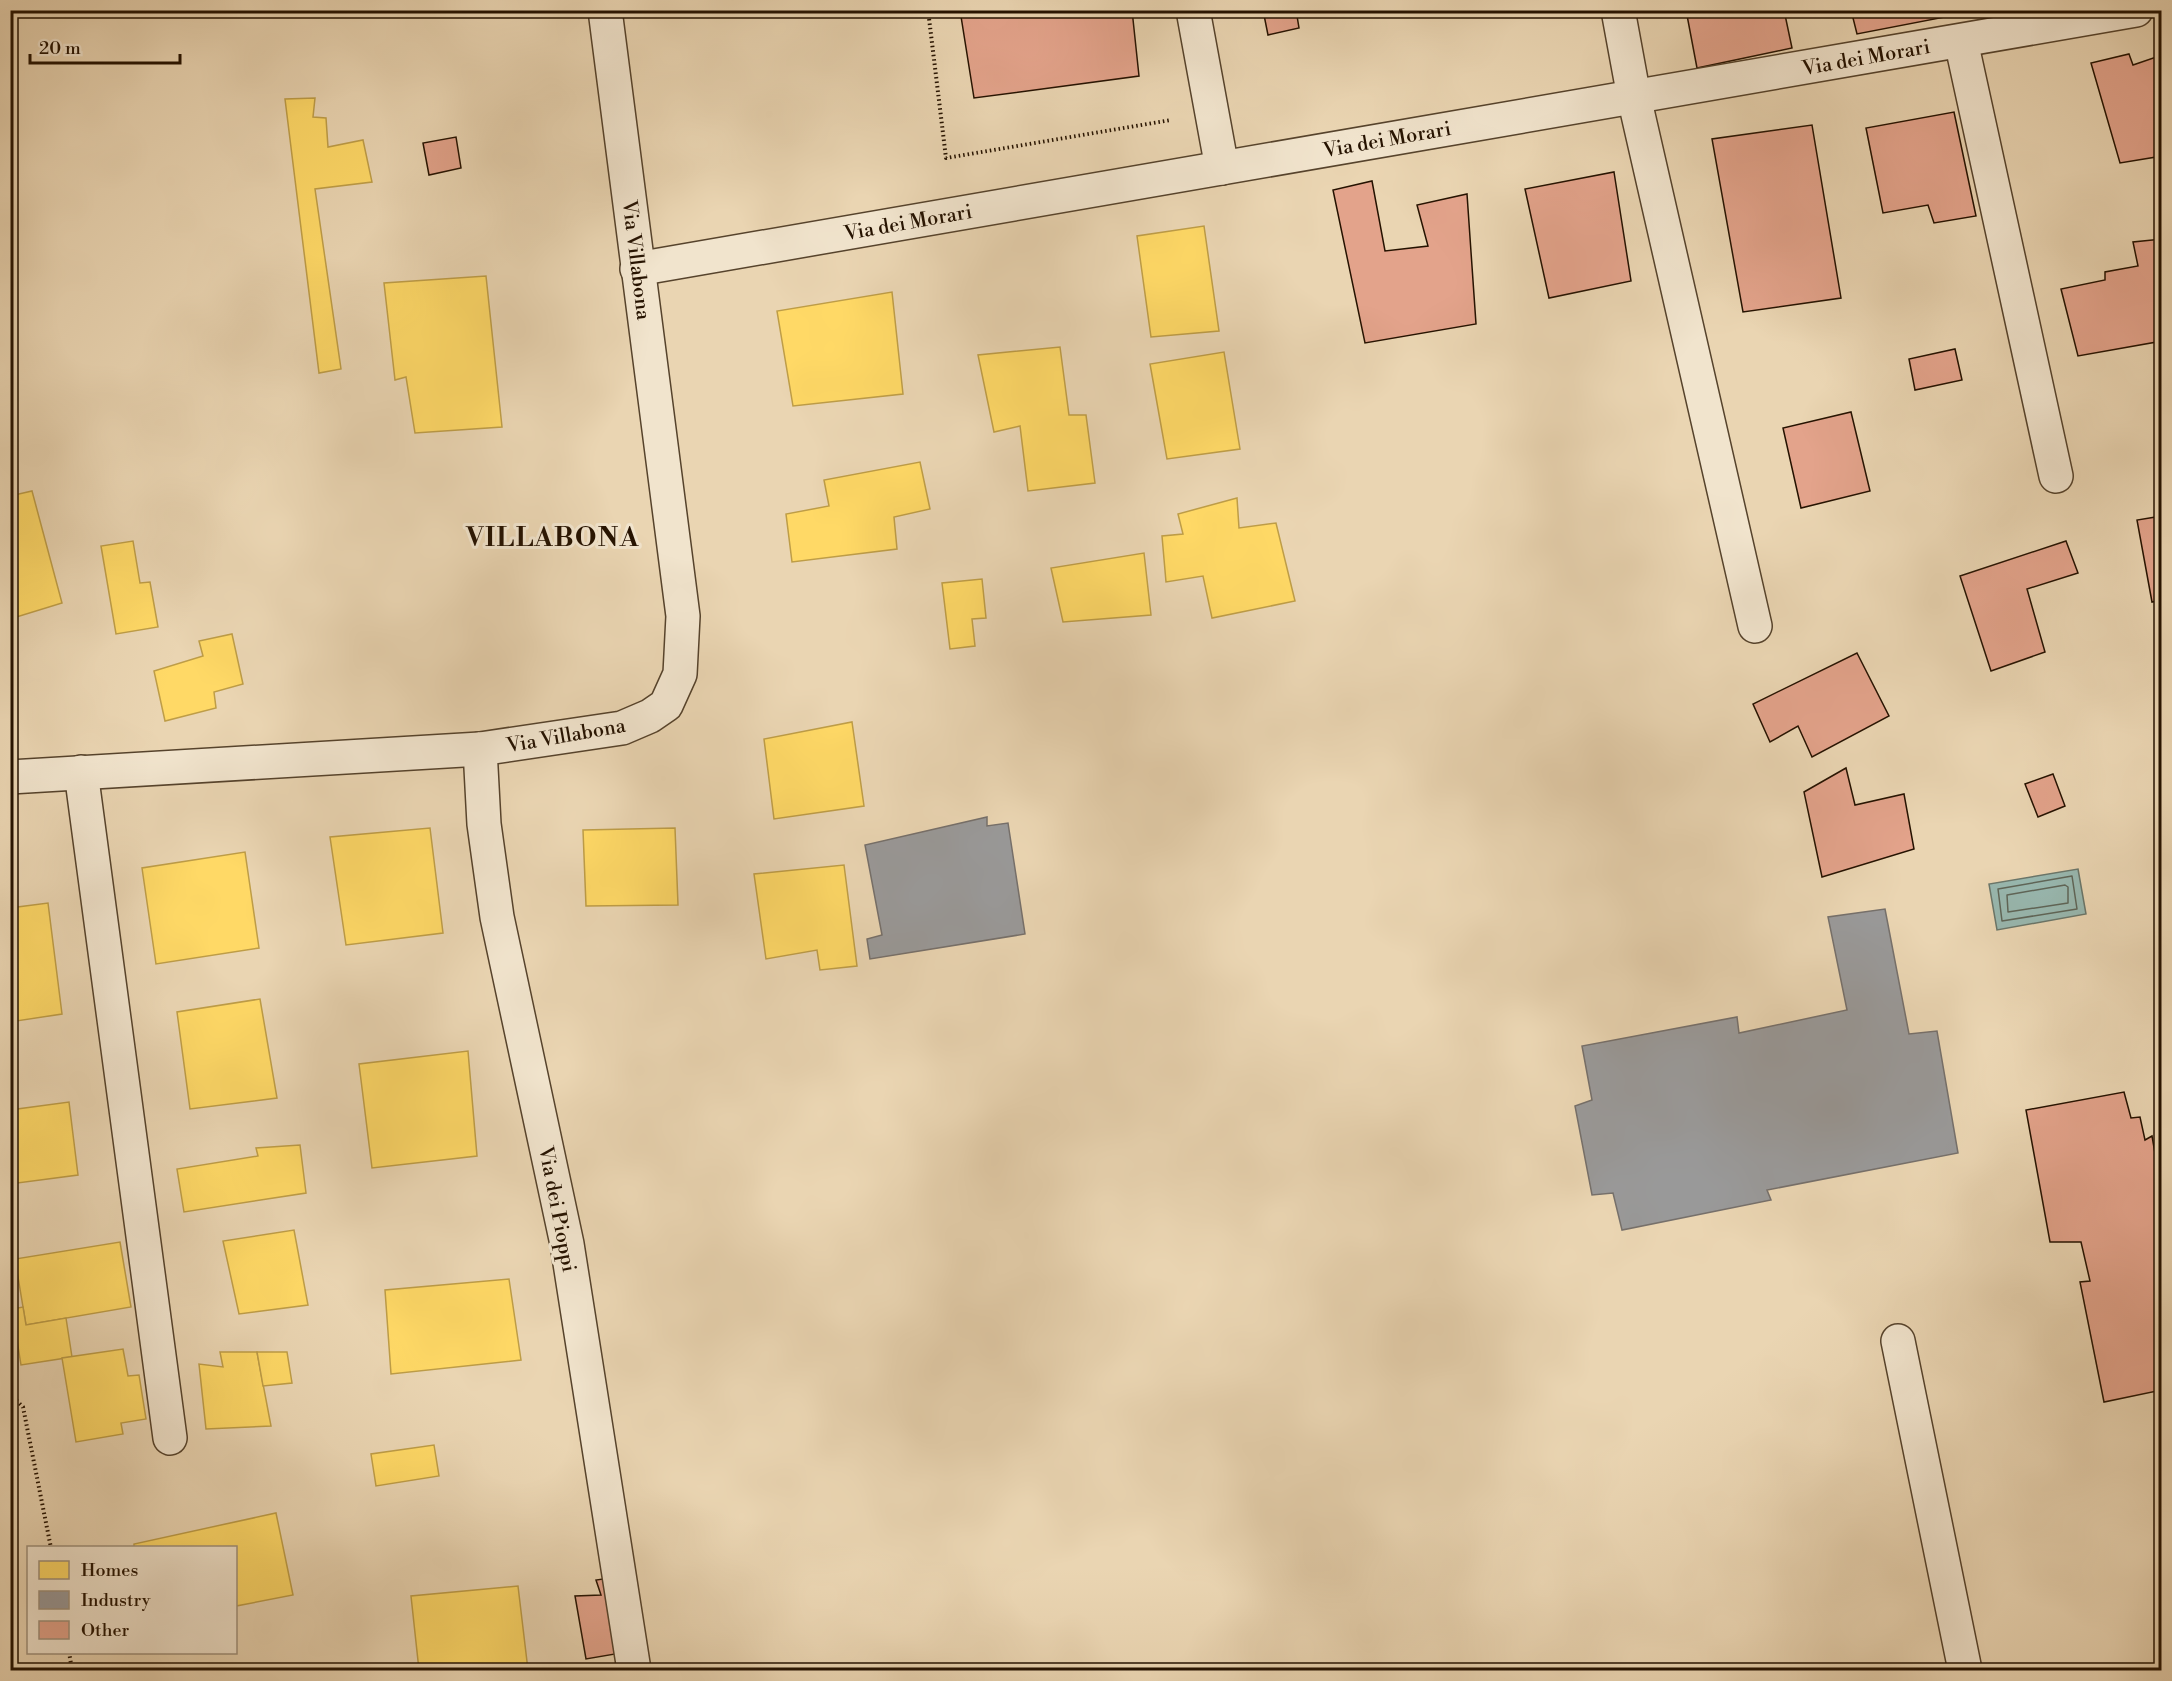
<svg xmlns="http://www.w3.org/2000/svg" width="2172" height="1681" font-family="'Libre Bodoni',serif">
  <rect width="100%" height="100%" fill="#ead5b2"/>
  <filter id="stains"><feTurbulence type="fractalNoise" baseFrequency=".00333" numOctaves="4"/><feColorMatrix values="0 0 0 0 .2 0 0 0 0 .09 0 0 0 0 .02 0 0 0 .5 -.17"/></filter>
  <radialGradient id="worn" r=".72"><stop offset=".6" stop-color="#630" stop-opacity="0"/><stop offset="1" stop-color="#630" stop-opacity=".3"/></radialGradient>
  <path fill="#98b8b0" stroke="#6a766a" stroke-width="1.5" d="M2078 869 2086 914 1997 930 1989 884Z"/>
  <g fill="#ffd966" stroke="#be9d47" stroke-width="1.5">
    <path d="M315 98 313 117 326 118 328 147 363 140 372 182 315 189 341 369 319 373 285 99Z"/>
    <path d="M1204 226 1219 331 1151 337 1137 236Z"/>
    <path d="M486 276 502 427 415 433 406 377 395 380 384 283Z"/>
    <path d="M892 292 903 394 793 406 777 311Z"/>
    <path d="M1060 347 1069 415H1086L1095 483 1028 491 1020 426 994 432 978 355Z"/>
    <path d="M1224 352 1240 449 1167 459 1150 364Z"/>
    <path d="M920 462 930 509 894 517 897 549 792 562 786 514 829 506 824 480Z"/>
    <path d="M32 491 62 603 10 619V496Z"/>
    <path d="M1237 498 1239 528 1276 523 1295 601 1212 618 1203 576 1166 582 1162 536 1183 534 1178 514Z"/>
    <path d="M133 541 140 583 150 582 158 627 116 634 101 546Z"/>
    <path d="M1144 553 1151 615 1063 622 1051 568Z"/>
    <path d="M982 579 986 618 972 619 975 646 950 649 942 583Z"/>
    <path d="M232 634 243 684 214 692 216 708 165 721 154 671 203 656 199 641Z"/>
    <path d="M852 722 864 806 774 819 764 739Z"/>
    <path d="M430 828 443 933 346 945 330 837Z"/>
    <path d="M675 828 678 905 586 906 583 830Z"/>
    <path d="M245 852 259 948 156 964 142 868Z"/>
    <path d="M844 865 857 966 820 970 817 950 766 959 754 874Z"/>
    <path d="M48 903 62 1014 10 1022V908Z"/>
    <path d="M260 999 277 1098 190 1109 177 1012Z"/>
    <path d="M468 1051 477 1156 372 1168 359 1064Z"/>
    <path d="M69 1102 78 1175 10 1184V1110Z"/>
    <path d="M300 1145 306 1193 184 1212 177 1169 258 1156 256 1148Z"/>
    <path d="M294 1230 308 1305 239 1314 223 1241Z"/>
    <path d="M120 1242 131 1307 26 1325 15 1259Z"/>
    <path d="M509 1279 521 1360 391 1374 385 1290Z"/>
    <path d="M23 1307 26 1325 66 1318 72 1357 21 1365 12 1309Z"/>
    <path d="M123 1349 128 1376 139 1375 146 1419 121 1423 123 1434 76 1442 62 1358Z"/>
    <path d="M220 1352H257L271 1426 206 1429 199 1364 223 1367Z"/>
    <path d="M257 1352H287L292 1383 263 1386Z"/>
    <path d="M434 1445 439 1476 376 1486 371 1454Z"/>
    <path d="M276 1513 293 1595 236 1606V1548H134V1544Z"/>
    <path d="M518 1586 528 1670H419L411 1596Z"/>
  </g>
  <g fill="#999" stroke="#76706b" stroke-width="1.5">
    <path d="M987 817V826L1008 823 1025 934 870 959 867 939 882 935 865 845Z"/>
    <path d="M1885 909 1909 1034 1937 1031 1958 1153 1767 1190 1771 1200 1622 1230 1613 1193 1592 1195 1575 1106 1592 1100 1582 1046 1737 1017 1739 1033 1847 1010 1828 917Z"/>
  </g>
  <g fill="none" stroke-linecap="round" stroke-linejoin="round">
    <g stroke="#5e6558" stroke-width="1.5">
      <path d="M2072 876 2077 909 2002 921 1998 889Z"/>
      <path d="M2065 885 2068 887V903L2008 912 2007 895Z"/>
    </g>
  </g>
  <g fill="#e3a38b" stroke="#251200" stroke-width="1.5">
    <path d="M960 10H1132L1139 76 974 98Z"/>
    <path d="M1263 10H1296L1299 28 1268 35Z"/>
    <path d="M1686 10H1784L1792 48 1697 68Z"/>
    <path d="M1851 10H1944L1945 17 1857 34Z"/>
    <path d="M2129 54 2133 65 2162 55V156L2120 163 2091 63Z"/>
    <path d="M1954 112 1976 216 1934 223 1928 205 1883 213 1866 128Z"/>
    <path d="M1812 125 1841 298 1743 312 1712 139Z"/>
    <path d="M456 137 461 168 429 175 423 143Z"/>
    <path d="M1614 172 1631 281 1549 298 1525 189Z"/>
    <path d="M1372 181 1385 251 1428 246 1417 205 1467 194 1476 324 1365 343 1333 190Z"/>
    <path d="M2162 239V341L2078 356 2061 289 2105 280V272L2138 266 2133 242Z"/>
    <path d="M1955 349 1962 380 1915 390 1909 359Z"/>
    <path d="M1851 412 1870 491 1801 508 1783 428Z"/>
    <path d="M2162 516V600L2152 602 2137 520Z"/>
    <path d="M2066 541 2078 573 2027 589 2045 652 1991 671 1960 576Z"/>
    <path d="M1857 653 1889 716 1812 757 1798 726 1770 742 1753 704Z"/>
    <path d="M1846 768 1855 805 1904 794 1914 849 1822 877 1804 792Z"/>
    <path d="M2053 774 2065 806 2038 817 2025 784Z"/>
    <path d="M2124 1092 2131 1118 2140 1117 2145 1140 2152 1136 2162 1193V1227H2159L2162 1237V1390L2104 1402 2080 1282 2090 1281 2081 1242H2050L2026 1110Z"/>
    <path d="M616 1577 627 1652 586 1659 575 1596 601 1595 596 1580Z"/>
  </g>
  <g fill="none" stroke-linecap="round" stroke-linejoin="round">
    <g stroke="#56432c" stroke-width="36">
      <g id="minor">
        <path d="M1193 10 1222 168"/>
        <path d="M1618 10 1634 97 1755 626"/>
        <path d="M1961 41 2056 476"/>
        <path d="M637 269 2136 10"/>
        <path d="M480 749 484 824 497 917 567 1244 634 1670"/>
        <path d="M81 772 170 1438"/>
        <path d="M10 777 480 749 622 728 650 716 666 705 680 674 683 616 605 10"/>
        <path d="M1898 1341 1965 1670"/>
      </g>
    </g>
    <g stroke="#251200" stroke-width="4" stroke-dasharray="1.5 3" stroke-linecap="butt">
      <path d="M928 10 946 158 1171 120"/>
      <path d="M10 1394 23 1407 51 1548"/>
      <path d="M69 1652 72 1670"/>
    </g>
    <use href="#minor" stroke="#f1e4cd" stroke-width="33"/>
  </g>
  <g text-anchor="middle" stroke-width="6" stroke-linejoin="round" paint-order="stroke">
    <g font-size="20" fill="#251200" stroke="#f1e4cd">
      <text transform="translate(1866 57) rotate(-10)" y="7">Via dei Morari</text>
      <text transform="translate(1387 139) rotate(-10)" y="7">Via dei Morari</text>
      <text transform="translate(908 222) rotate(-10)" y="7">Via dei Morari</text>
      <text transform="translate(637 260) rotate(83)" y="7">Via Villabona</text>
      <text transform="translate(566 735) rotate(-10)" y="7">Via Villabona</text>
      <text transform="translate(558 1209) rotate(79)" y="7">Via dei Pioppi</text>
    </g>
    <g font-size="26" font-weight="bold" letter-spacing="1.5" fill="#251200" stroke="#f1e4cd">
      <text x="553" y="546">VILLABONA</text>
    </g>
  </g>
  <rect width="2172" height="1681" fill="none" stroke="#ead5b2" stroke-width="36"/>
  <rect x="12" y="12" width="2148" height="1657" fill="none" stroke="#251200" stroke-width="3"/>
  <rect x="18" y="18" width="2136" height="1645" fill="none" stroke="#251200" stroke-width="1.5"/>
  <rect x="27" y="1546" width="210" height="108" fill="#f1e4cd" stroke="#9f907b" stroke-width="1.5"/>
  <rect x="39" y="1561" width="30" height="18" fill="#ffd966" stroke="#9f907b" stroke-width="1.5"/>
  <text x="81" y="1576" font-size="18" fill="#251200">Homes</text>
  <rect x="39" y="1591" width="30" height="18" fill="#999999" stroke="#9f907b" stroke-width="1.5"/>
  <text x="81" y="1606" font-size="18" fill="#251200">Industry</text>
  <rect x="39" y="1621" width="30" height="18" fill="#e3a38b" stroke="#9f907b" stroke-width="1.5"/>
  <text x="81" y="1636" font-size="18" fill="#251200">Other</text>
  <path d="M30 54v9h150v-9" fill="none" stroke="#251200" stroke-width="3"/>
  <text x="39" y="54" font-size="18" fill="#251200" stroke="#f1e4cd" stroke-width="4.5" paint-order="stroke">20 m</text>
  <rect width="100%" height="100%" filter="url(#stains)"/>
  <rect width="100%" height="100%" fill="url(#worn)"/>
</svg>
